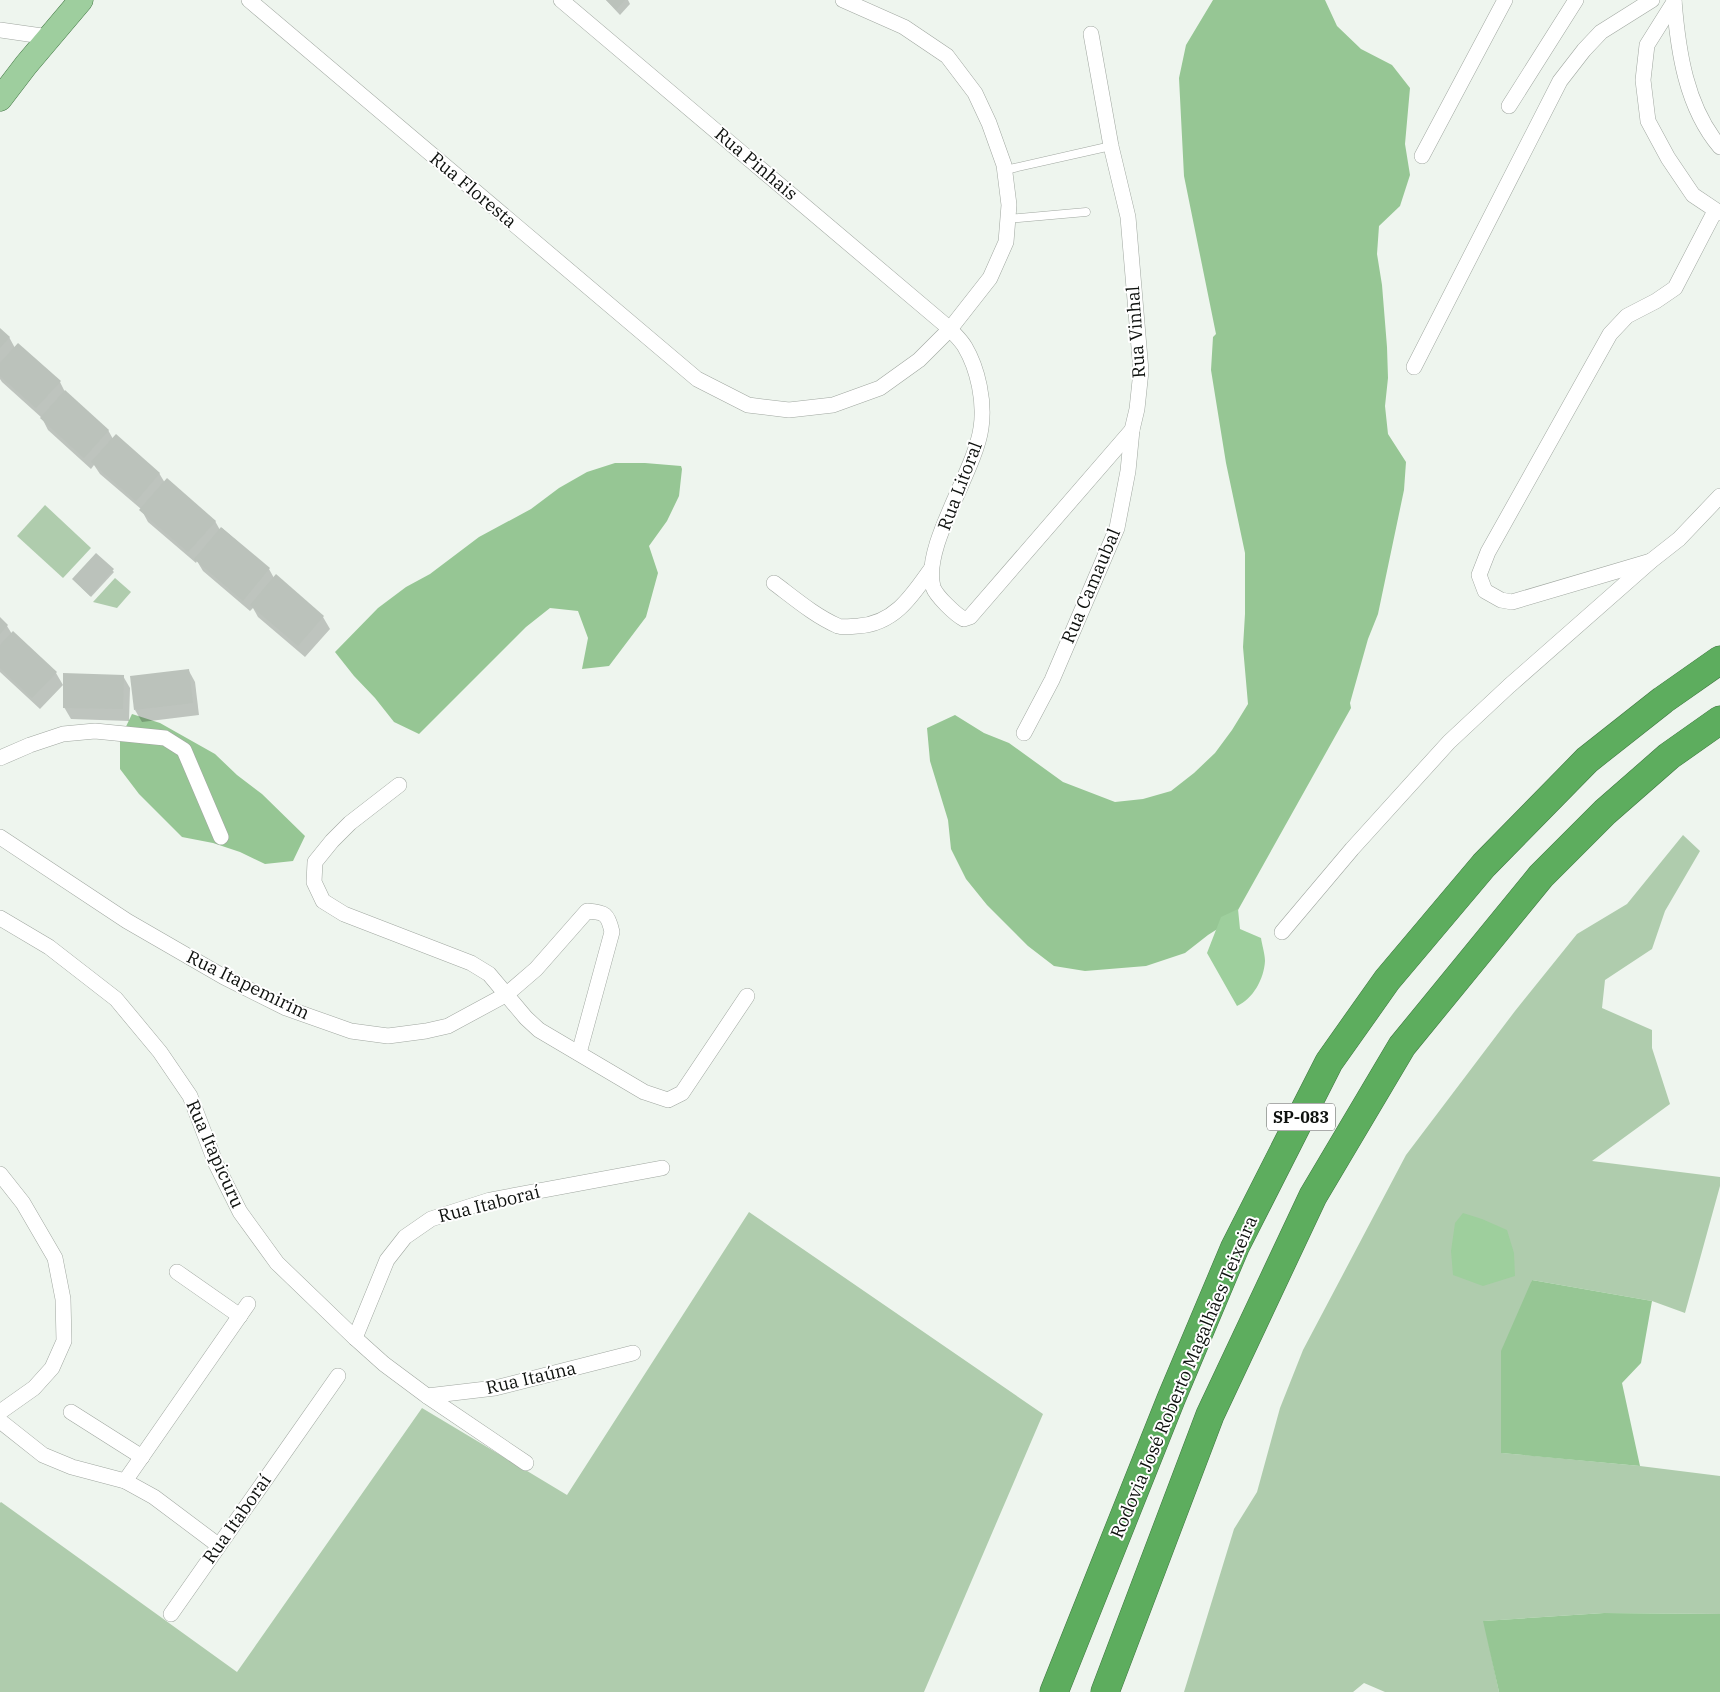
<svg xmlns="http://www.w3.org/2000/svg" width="1720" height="1692" font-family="'IBM Plex Serif',serif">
  <rect width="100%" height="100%" fill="#eef5ee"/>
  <g fill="#afccad">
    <path d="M45 505 91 548 63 578 17 536Z"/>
    <path d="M115 578 131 592 117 608 93 602Z"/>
    <path d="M1683 835 1700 851 1665 911 1652 949 1605 980 1602 1008 1652 1030V1048L1670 1104 1592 1161 1720 1177V1186L1685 1313 1652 1301 1532 1280 1502 1453 1640 1466 1720 1476V1614L1604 1613 1484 1621 1499 1692H1385L1364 1683 1353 1692H1184L1234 1529 1257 1492 1280 1408 1303 1350 1406 1155 1515 1011 1577 934 1627 904Z"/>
    <path d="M749 1212 1043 1414 924 1692H0V1503L1 1502 237 1672 422 1408 567 1495Z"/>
  </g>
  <g fill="#96c694">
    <path d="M1213 0H1325L1337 26 1361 49 1392 65 1410 88 1405 144 1410 175 1400 206 1379 226 1377 254 1382 285 1387 347 1388 378 1385 406 1388 434 1406 462 1404 490 1378 614 1368 639 1350 703 1351 708 1233 919 1208 935 1185 953 1146 966 1085 971 1054 966 1028 946 987 905 966 879 951 849 948 820 930 761 927 728 955 715 984 733 1009 743 1063 782 1115 802 1143 799 1171 791 1194 773 1215 753 1232 730 1248 704 1243 647 1245 614V553L1226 463 1211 370 1213 337 1216 334 1184 176 1179 78 1186 45Z"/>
    <path d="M615 463H645L681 466 682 469 679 496 667 521 649 546 658 573 646 617 609 666 582 669 588 638 578 611 550 608 526 627 419 734 394 722 375 698 354 676 335 652 378 608 406 587 430 574 479 537 531 509 559 488 587 472Z"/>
    <path d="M132 714 160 723 215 754 237 775 262 794 305 836 293 861 265 864 240 852 213 843 182 837 139 794 120 769V739Z"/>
    <path d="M1532 1280 1652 1301 1641 1363 1622 1383 1640 1466 1501 1453V1351Z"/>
    <path d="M1604 1613 1720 1614V1692H1499L1483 1621Z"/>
  </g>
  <g fill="#9ecf9d">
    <path d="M1238 909 1240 929 1261 938C1262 945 1265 954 1265 961 1264 979 1253 999 1237 1006L1207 953 1221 917Z"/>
    <path d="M1463 1213 1482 1219 1507 1230 1514 1253 1515 1276 1483 1286 1453 1275 1451 1251 1455 1223Z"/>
  </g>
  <g fill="#0003">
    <path d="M606 0H628L630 4 620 15Z"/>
    <path d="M0 330 9 337 15 348 60 382 65 392 108 430 113 439 159 473 165 483 215 521 220 530 222 528 269 569 274 578 276 576 323 617 330 629 305 657 258 617 253 608 250 611 203 571 197 561 196 563 148 522 141 509 100 474 94 465 91 469 48 430 42 418 2 382 0 379Z"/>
    <path d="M96 555 114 572 91 597 73 579Z"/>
    <path d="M0 619 7 626 12 634 13 633 56 673 63 685 40 709 0 672Z"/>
    <path d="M189 671 195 682 199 715 142 722 135 710Z"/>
    <path d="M123 676 130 688 129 721 71 719 64 707Z"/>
  </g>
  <g fill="#bbc2bb">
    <path d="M606 0H625L616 10Z"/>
    <path d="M0 328 10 337 0 348Z"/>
    <path d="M18 343 61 381 36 408 0 376V363Z"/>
    <path d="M65 390 109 430 84 458 40 418Z"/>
    <path d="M116 434 160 473 136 501 91 462Z"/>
    <path d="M167 478 216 521 188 552 139 510Z"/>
    <path d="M221 527 270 568 243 601 194 559Z"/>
    <path d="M96 553 114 569 90 596 72 579Z"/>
    <path d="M276 574 324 616 298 646 250 605Z"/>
    <path d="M0 617 8 625 0 634Z"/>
    <path d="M13 631 57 672 32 698 0 668V645Z"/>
    <path d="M189 669 193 703 134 710 130 676Z"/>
    <path d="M63 673 124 675 123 709 63 708Z"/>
  </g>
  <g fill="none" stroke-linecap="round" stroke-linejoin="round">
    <g stroke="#a0a7a0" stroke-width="9">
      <g id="lane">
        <path d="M1005 170 1111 146"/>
        <path d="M1008 219 1086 212"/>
      </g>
    </g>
    <g stroke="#a0a7a0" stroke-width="16">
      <g id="street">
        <path d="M249 0 697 379 748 405 789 410 833 405 880 388 919 360 950 329 990 278 1006 242 1009 205 1004 165 989 123 975 93 947 56 904 27 843 0"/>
        <path d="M561 0 950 329C955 335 961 340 965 347 978 369 985 402 981 428 975 472 922 546 933 587 936 596 956 615 964 619L970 617 1132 430 1137 409 1141 371 1128 217 1111 146 1091 34"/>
        <path d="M1674 0C1678 51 1686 107 1720 147"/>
        <path d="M1674 2 1647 45 1643 80 1648 121 1668 158 1693 195 1720 213"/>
        <path d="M0 30 49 37"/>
        <path d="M1509 106 1576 0"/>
        <path d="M1422 156 1505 0"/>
        <path d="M1414 367 1560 81 1584 50 1601 32 1652 0"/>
        <path d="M1651 561 1512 602 1501 600 1485 591 1479 575 1488 552 1610 334 1627 316 1656 301 1675 288 1715 211"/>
        <path d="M774 583C794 598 815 616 838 626 844 628 852 626 858 626 894 624 912 596 931 569"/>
        <path d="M1024 733 1052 680 1117 528 1128 471 1132 430"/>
        <path d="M0 758 30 745 63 734 95 731 165 738 184 750 221 837"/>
        <path d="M399 785 350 823 332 841 315 862 314 882 323 901 344 914 471 963 489 974 526 1018 539 1030 644 1092 668 1100 682 1093 747 996"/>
        <path d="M0 837 127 921 224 977 286 1008 351 1031 388 1036 426 1031 448 1026 507 994 536 969 587 911C605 912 608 914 612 932L579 1053"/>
        <path d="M0 918 49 947 116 999 160 1052 190 1096 216 1164 240 1212 277 1263 355 1338 384 1364 427 1396 526 1463"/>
        <path d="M1282 932 1352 849 1449 742 1509 686 1651 561 1679 539 1720 496"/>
        <path d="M0 1174 23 1203 55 1258 63 1299 64 1341 52 1368 34 1388 0 1412"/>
        <path d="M177 1272 240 1316"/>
        <path d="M355 1338 387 1260 405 1237 431 1219 490 1200 662 1168"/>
        <path d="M427 1396 495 1388 633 1353"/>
        <path d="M71 1412 142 1457"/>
        <path d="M0 1421 43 1455 72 1467 125 1481 154 1497 218 1545"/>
        <path d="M125 1481 248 1304"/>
        <path d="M171 1614 338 1376"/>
      </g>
    </g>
    <g stroke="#417642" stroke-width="25">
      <path id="primary" d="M0 99 26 65 81 0"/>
    </g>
    <g stroke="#417642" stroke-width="29">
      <g id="highway">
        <path d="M1054 1692 1171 1399 1235 1247 1329 1062 1387 980 1484 865 1587 760 1663 700 1720 660"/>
        <path d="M1105 1692 1210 1415 1313 1196 1402 1046 1541 876 1605 812 1669 756 1720 720"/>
      </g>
    </g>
    <use href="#lane" stroke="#fff" stroke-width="8"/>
    <use href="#street" stroke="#fff" stroke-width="15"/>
    <use href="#primary" stroke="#9ece9e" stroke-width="24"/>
    <use href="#highway" stroke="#5dad5e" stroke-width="28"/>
  </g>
  <g text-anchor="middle" stroke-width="4" stroke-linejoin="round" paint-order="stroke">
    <rect fill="#fff" stroke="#565856" stroke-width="1" x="1267" y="1103.5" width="68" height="27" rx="4"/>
    <g font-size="16" font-weight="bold" fill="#0e110e">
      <text x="1301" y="1123">SP-083</text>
    </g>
    <g font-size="18" fill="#0e110e" stroke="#fff">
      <text transform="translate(756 164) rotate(40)" y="6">Rua Pinhais</text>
      <text transform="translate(473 190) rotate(40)" y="6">Rua Floresta</text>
      <text transform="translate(1136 332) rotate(-94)" y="6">Rua Vinhal</text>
      <text transform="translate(960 486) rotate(-69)" y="6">Rua Litoral</text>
      <text transform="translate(1091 586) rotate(-67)" y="6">Rua Camaubal</text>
      <text transform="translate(248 985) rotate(26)" y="6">Rua Itapemirim</text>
      <text transform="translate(215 1154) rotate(66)" y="6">Rua Itapicuru</text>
      <text transform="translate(489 1204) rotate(-14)" y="6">Rua Itaboraí</text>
      <text transform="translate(1184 1377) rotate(-67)" y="6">Rodovia José Roberto Magalhães Teixeira</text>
      <text transform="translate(531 1378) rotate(-13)" y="6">Rua Itaúna</text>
      <text transform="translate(237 1519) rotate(-55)" y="6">Rua Itaboraí</text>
    </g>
  </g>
</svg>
